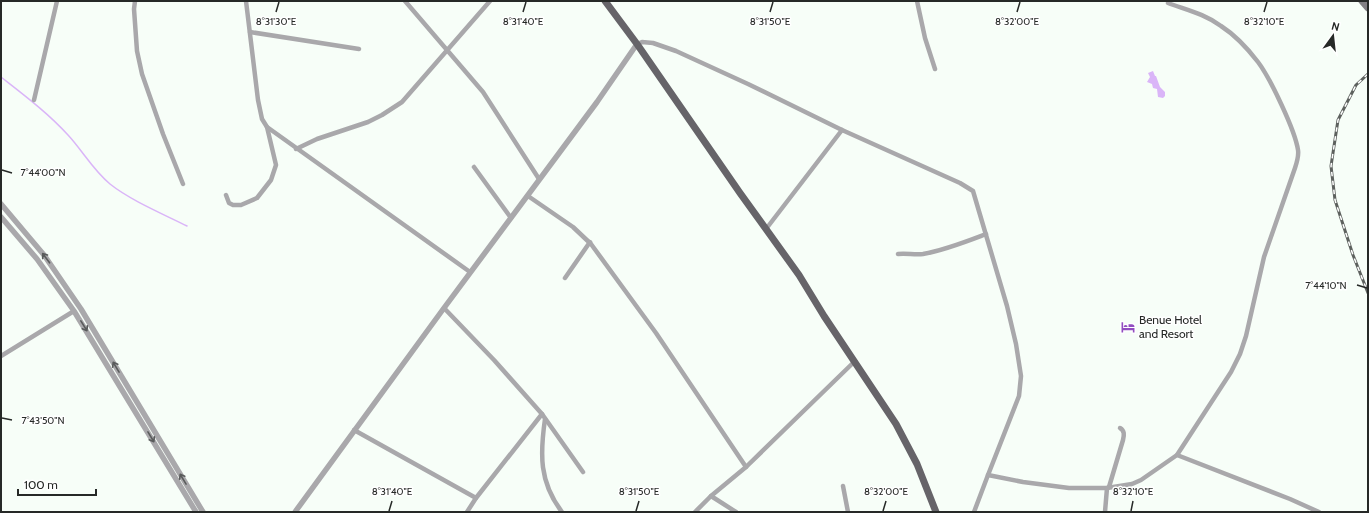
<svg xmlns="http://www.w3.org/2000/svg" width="1369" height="513" font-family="Cabin,sans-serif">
  <rect width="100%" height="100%" fill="#f7fef8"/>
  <path fill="#dab5f8" d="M1153 71 1155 76H1156L1160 87 1165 92V96L1163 98 1158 97 1157 89 1153 88 1152 84 1147 82 1150 77 1148 73Z"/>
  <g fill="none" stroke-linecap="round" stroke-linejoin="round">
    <path stroke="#dab5f8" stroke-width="1.5" d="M1 77C24 95 48 113 68 135 82 150 93 170 110 184 130 200 163 214 187 226"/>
    <g stroke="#a9a8ab" stroke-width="4.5">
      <path d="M135 1 134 9 137 51 142 74 163 134 183 184"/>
      <path d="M246 1 258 100 262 119 267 127 470 272"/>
      <path d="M405 1 483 92 539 179"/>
      <path d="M917 1 925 38 935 69"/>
      <path d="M250 32 359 49"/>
      <path d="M637 44 642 42 653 43 676 51 748 84 842 130 960 183 973 191 1007 306 1016 344 1021 376 1019 396 988 475 974 512"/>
      <path d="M34 100 57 1"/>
      <path d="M296 149 317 139 368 122 382 115 402 102 490 1"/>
      <path d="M474 167 511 218"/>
      <path d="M226 195 229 203 233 205H241L257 198 271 180 276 165 267 127"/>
      <path d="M528 196 573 227 591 244 656 333 746 467"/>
      <path d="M766 229 842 130"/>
      <path d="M898 254C906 253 915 255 923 254 945 250 965 242 986 234"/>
      <path d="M565 278 590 242"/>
      <path d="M444 308 494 360 542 414 583 472"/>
      <path d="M1 356 74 311"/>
      <path d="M545 419C540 454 539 482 562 512"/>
      <path d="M354 430 476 498"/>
      <path d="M1177 455 1290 499 1319 512"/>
      <path d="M988 475 1023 482 1069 488H1107L1132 484 1141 480 1177 455 1231 372 1240 354 1246 336 1264 257 1295 168C1297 162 1299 156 1298 150 1295 130 1270 78 1258 62 1248 49 1235 35 1221 26 1205 14 1187 10 1168 3"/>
      <path d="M843 486 848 512"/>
      <path d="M1109 487 1123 440C1124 435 1125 431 1120 428"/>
      <path d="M711 496 736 512"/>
      <path d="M467 512 476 498 542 414"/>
      <path d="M695 512 711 496 746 467 855 361"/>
      <path d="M1105 512 1107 488"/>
    </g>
    <g stroke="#a9a8ab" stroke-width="5.5">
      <path d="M1 204 44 255 81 309 203 512"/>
      <path d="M1 217 37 259 74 311 196 512"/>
      <path d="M295 512 444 308 597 102 637 44"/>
    </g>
    <path stroke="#828084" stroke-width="7" d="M1362 1 1368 8"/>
    <path stroke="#666469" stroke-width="7" d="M605 1 637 44 740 193 799 275 824 316 896 424 917 464 936 512"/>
    <g stroke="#5d615e" stroke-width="3">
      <path id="rail" d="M1368 74 1356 85 1338 120 1331 166 1335 200 1353 255 1368 293"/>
    </g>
    <use href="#rail" stroke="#fff" stroke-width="1.5" stroke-dasharray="4.5" stroke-linecap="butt"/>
  </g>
  <defs><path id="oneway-shaft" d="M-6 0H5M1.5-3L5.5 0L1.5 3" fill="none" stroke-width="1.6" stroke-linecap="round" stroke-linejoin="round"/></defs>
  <g stroke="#5a5c5c">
    <use href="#oneway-shaft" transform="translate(46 258) rotate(-127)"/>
    <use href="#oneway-shaft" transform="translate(84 326) rotate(58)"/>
    <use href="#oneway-shaft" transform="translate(116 367) rotate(-121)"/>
    <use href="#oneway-shaft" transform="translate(151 437) rotate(59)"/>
    <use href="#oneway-shaft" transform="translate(183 479) rotate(-121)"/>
  </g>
  <path fill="none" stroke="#262927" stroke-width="1.5" d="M276 12 279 2M523 12 526 2M770 12 773 2M1017 12 1020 2M1264 12 1267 2M2 170 12 173M1357 285 1367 288M2 418 12 420M389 511 392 501M636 511 639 501M883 511 886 501M1131 511 1133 501"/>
  <defs>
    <g id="hotel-bare" transform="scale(1.08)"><path d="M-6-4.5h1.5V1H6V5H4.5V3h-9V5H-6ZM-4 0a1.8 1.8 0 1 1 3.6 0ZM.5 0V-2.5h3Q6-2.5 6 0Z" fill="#924dc1" stroke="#fff" stroke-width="2.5" paint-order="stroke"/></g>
  </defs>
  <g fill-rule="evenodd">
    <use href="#hotel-bare" x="1128" y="327"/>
  </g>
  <g text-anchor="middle" stroke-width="3" stroke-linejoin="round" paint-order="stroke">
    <g font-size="12" fill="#262927" stroke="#fff" text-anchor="start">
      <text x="1139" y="324">Benue Hotel<tspan x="1139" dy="14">and Resort</tspan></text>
    </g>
  </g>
  <g font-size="10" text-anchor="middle" fill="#262927" stroke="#fff" stroke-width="3" stroke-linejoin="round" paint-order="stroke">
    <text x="770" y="25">8°31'50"E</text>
    <text x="276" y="25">8°31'30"E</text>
    <text x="523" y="25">8°31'40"E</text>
    <text x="1017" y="25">8°32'00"E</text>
    <text x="1264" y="25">8°32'10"E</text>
    <text x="43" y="176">7°44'00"N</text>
    <text x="1326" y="289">7°44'10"N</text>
    <text x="43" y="424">7°43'50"N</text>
    <text x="392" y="495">8°31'40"E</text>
    <text x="639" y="495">8°31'50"E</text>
    <text x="886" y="495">8°32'00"E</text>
    <text x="1133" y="495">8°32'10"E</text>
  </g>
  <rect width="1369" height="513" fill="none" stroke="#262927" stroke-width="4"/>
  <g transform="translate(1333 36) rotate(15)" stroke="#ffffff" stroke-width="3" paint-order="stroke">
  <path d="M0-3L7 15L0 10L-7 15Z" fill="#262927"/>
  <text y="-6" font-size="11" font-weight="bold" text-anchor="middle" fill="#262927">N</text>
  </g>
  <path d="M18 489v6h78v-6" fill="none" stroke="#262927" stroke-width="2"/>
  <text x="24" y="489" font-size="12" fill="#262927" stroke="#ffffff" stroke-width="3" paint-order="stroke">100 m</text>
</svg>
